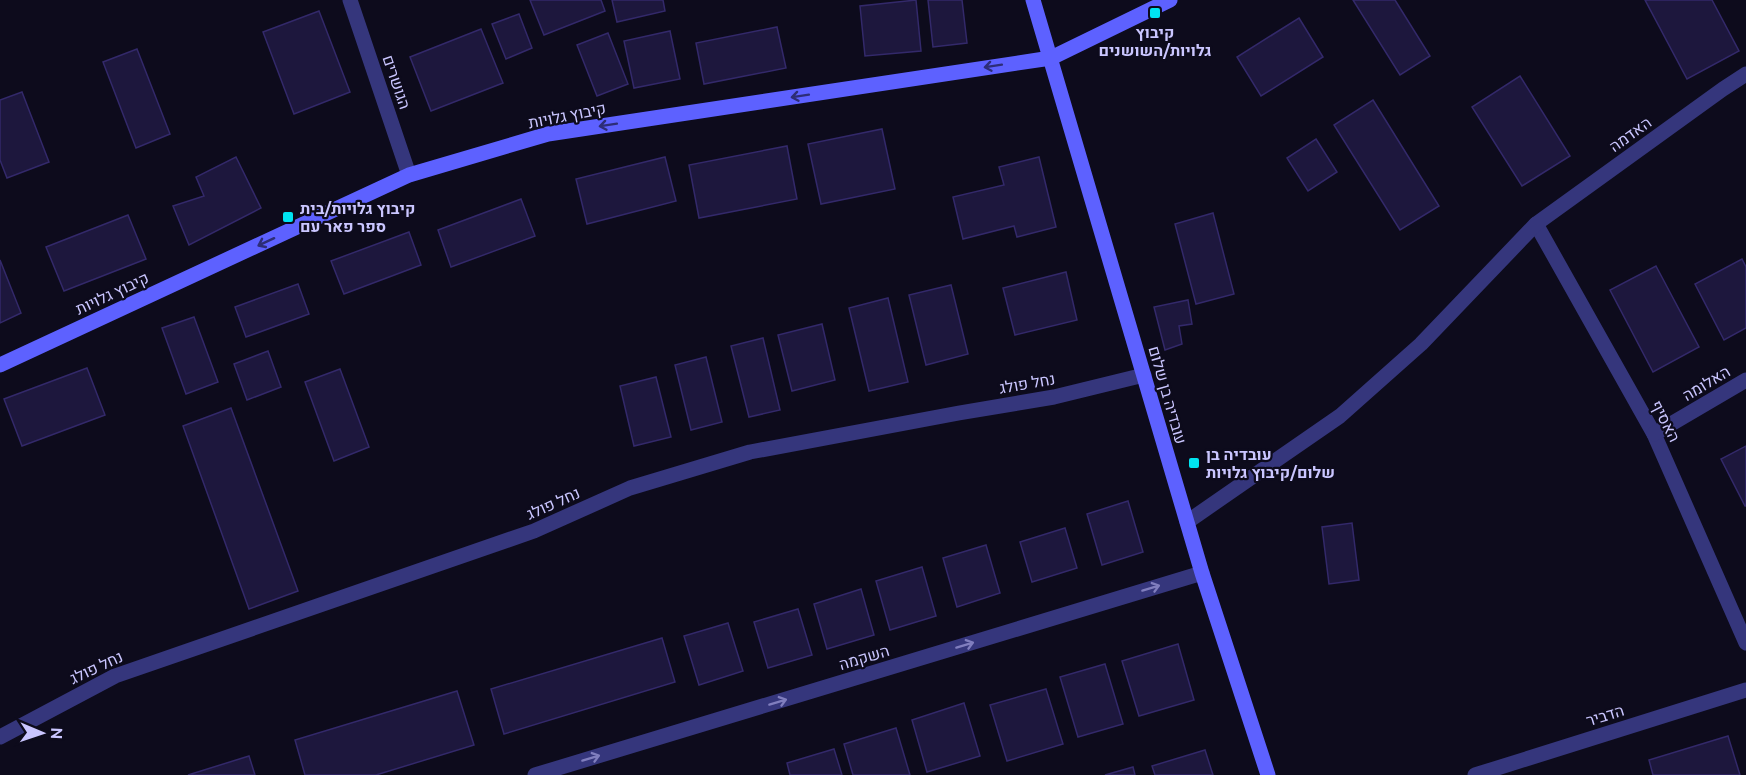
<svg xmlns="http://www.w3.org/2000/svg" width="1746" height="775" font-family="Ubuntu,Heebo,sans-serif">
  <rect width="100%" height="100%" fill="#0d0b1c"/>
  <g fill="#1d173d" stroke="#33296a" stroke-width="1.5">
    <path d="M530 0H601L605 11 544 35Z"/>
    <path d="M612 0H663L665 11 617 22Z"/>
    <path d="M916 0 921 51 865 56 860 6Z"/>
    <path d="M928 0H962L967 43 933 47Z"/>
    <path d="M1353 0H1395L1430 56 1400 75Z"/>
    <path d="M1645 0H1712L1739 51 1687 79Z"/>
    <path d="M319 11 350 92 294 114 263 32Z"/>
    <path d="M519 14 532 48 506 59 492 24Z"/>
    <path d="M1299 18 1323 57 1261 96 1237 57Z"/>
    <path d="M777 27 786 68 704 84 696 43Z"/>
    <path d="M481 29 503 83 431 111 410 57Z"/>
    <path d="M670 31 680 79 634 88 624 41Z"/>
    <path d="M608 33 628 84 597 96 577 45Z"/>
    <path d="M137 49 170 134 136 148 103 62Z"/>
    <path d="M1520 76 1570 156 1522 186 1472 107Z"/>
    <path d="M22 92 49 162 7 178 0 160V100Z"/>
    <path d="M1373 100 1439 206 1400 230 1334 125Z"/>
    <path d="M882 129 895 189 821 204 808 144Z"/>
    <path d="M1316 139 1337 172 1308 191 1287 158Z"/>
    <path d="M787 146 797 199 699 218 689 165Z"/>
    <path d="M236 157 261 208 189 245 173 206 204 196 196 177Z"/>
    <path d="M665 157 676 201 587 224 576 179Z"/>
    <path d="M1039 157 1056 227 1017 237 1014 226 963 239 953 197 1004 185 999 167Z"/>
    <path d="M521 199 535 236 451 267 438 230Z"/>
    <path d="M1213 213 1234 294 1196 304 1175 224Z"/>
    <path d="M128 215 146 259 64 291 46 247Z"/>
    <path d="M409 232 421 265 344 294 331 261Z"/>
    <path d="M1742 259 1746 267V328L1724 340 1695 284Z"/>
    <path d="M0 260 21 313 0 323Z"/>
    <path d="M1656 266 1699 347 1653 372 1610 290Z"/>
    <path d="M1066 272 1077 320 1015 335 1003 288Z"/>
    <path d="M298 284 309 314 246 337 235 307Z"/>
    <path d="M951 285 968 354 926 365 909 295Z"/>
    <path d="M888 298 908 382 869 391 849 308Z"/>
    <path d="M1188 300 1192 324 1179 326 1182 344 1165 350 1154 307Z"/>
    <path d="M194 317 218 382 186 394 162 328Z"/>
    <path d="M822 324 835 380 792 391 778 335Z"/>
    <path d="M763 338 780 410 749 417 731 346Z"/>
    <path d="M268 351 281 387 247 400 234 364Z"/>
    <path d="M706 357 722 422 691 430 675 365Z"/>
    <path d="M87 368 105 415 22 446 4 399Z"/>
    <path d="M340 369 369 447 334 461 305 382Z"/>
    <path d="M656 377 671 437 634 446 620 386Z"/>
    <path d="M231 408 298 591 249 609 183 426Z"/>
    <path d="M1746 446V506H1745L1721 459Z"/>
    <path d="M1128 501 1143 552 1102 565 1087 514Z"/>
    <path d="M1352 523 1359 580 1329 584 1322 527Z"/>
    <path d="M1065 528 1077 568 1032 582 1020 542Z"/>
    <path d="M986 545 1000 593 957 607 943 558Z"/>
    <path d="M922 567 936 616 890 630 876 581Z"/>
    <path d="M861 589 874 635 827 649 814 604Z"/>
    <path d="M798 609 812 655 768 668 754 622Z"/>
    <path d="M728 623 743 671 699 685 684 636Z"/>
    <path d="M662 638 675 682 504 734 491 689Z"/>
    <path d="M1178 644 1194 700 1139 716 1122 661Z"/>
    <path d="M1105 664 1123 724 1078 737 1060 677Z"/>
    <path d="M1046 689 1063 744 1007 761 990 705Z"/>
    <path d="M457 691 474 745 376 775H305L295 740Z"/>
    <path d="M964 703 980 756 927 772 912 720Z"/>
    <path d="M896 728 910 775H853L844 744Z"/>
    <path d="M1728 736 1740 775H1653L1649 760Z"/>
    <path d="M834 749 842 775H790L787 763Z"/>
    <path d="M1205 750 1213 775H1155L1152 766Z"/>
    <path d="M249 756 255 775H188Z"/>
    <path d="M1133 767 1135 775H1105Z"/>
  </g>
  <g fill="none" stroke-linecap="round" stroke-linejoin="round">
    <g stroke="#35367c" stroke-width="15">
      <path d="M350 0 409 175"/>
      <path d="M1536 224 1654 434 1746 643"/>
      <path d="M1654 434 1746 380"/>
      <path d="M1187 522 1340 416 1421 344 1536 224 1723 89 1746 74"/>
      <path d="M0 737 115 676 534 531 630 488 750 452 959 413 1054 397 1144 375"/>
      <path d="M535 775 1202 573"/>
      <path d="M1475 775 1746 690"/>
    </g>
    <g stroke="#5d61ff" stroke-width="15">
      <path d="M1033 0 1202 573 1268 775"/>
      <path d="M0 365 409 175 548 134 1051 58 1170 0"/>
    </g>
  </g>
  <defs><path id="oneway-shaft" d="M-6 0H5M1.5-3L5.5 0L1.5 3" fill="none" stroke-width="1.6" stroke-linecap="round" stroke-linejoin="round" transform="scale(1.5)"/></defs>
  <g stroke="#2d2d77">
    <use href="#oneway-shaft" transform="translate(993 66) rotate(171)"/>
    <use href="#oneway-shaft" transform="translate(800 96) rotate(171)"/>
    <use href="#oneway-shaft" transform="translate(608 125) rotate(171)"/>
    <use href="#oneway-shaft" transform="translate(266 242) rotate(155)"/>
  </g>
  <g stroke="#807ebe">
    <use href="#oneway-shaft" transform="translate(1151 588) rotate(-17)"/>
    <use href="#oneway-shaft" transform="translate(965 645) rotate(-17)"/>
    <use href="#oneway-shaft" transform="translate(778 702) rotate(-17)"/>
    <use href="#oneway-shaft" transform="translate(591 758) rotate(-17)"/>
  </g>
  <g fill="#00e4f1" stroke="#0d0b1c" stroke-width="2">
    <rect x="1149" y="7" width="12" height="12" rx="3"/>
    <rect x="282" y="211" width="12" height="12" rx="3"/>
    <rect x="1188" y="457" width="12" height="12" rx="3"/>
  </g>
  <g text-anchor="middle" stroke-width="4.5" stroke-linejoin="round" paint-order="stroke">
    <g font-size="16" font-weight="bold" fill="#cac6ff" stroke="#0d0b1c" text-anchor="start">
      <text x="1155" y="38" text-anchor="middle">קיבוץ<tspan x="1155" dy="18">גלויות/השושנים</tspan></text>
      <text x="300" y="214">קיבוץ גלויות/בית<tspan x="300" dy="18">ספר פאר עם</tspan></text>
      <text x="1206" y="460">עובדיה בן<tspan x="1206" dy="18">שלום/קיבוץ גלויות</tspan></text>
    </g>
    <g font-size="16" fill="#cac6ff" stroke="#0d0b1c">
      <text transform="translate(397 82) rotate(71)" y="6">הגושרים</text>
      <text transform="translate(567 115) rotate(-11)" y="6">קיבוץ גלויות</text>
      <text transform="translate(1630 134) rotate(-36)" y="6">האדמה</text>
      <text transform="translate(112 293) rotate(-25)" y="6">קיבוץ גלויות</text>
      <text transform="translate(1027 383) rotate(-10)" y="6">נחל פולג</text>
      <text transform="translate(1706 383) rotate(-31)" y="6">האלומה</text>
      <text transform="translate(1168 395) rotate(74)" y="6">עובדיה בן שלום</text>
      <text transform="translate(1666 421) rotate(63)" y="6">האסיף</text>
      <text transform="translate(553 503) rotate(-24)" y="6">נחל פולג</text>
      <text transform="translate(864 657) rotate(-17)" y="6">השקמה</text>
      <text transform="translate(96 667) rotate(-25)" y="6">נחל פולג</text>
      <text transform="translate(1605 715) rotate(-17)" y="6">הדביר</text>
    </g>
  </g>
  <g transform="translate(42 733) rotate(92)" stroke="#0d0b1c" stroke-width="4.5" paint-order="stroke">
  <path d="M0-4.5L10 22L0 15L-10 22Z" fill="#cac6ff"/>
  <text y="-9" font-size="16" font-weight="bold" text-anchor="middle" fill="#cac6ff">N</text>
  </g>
</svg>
